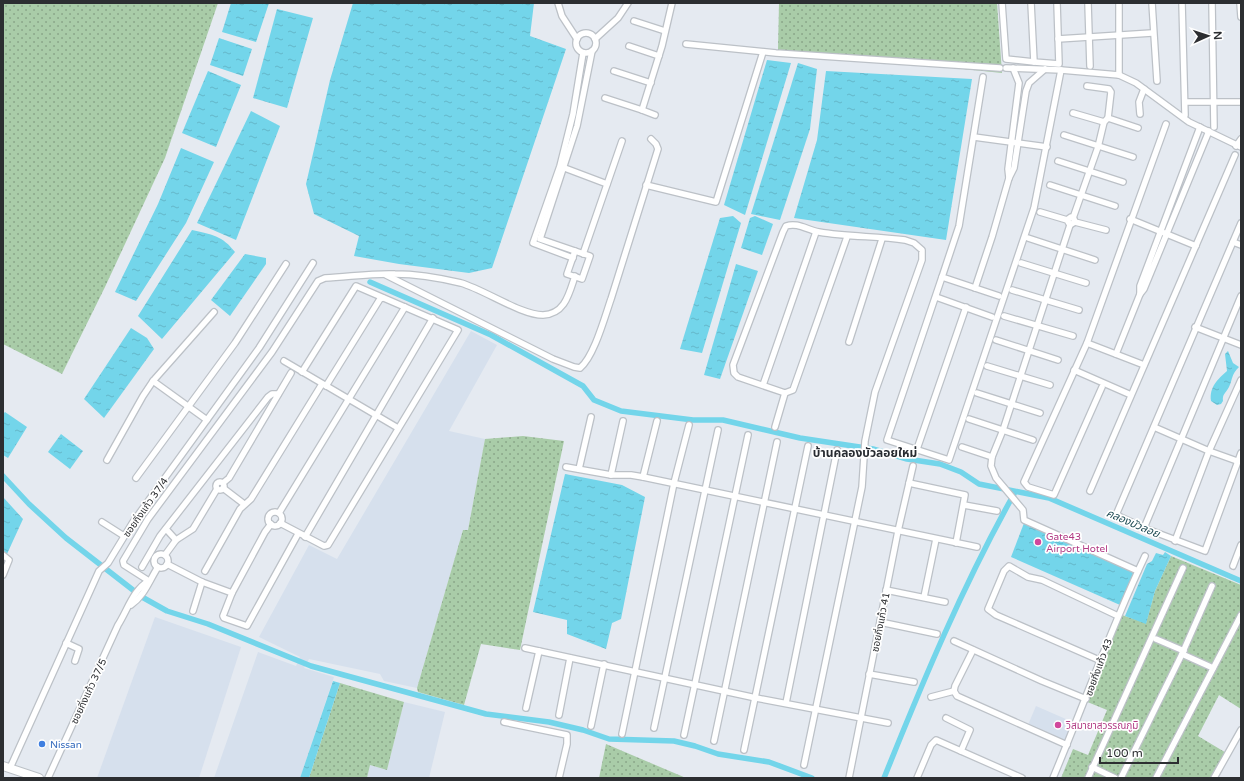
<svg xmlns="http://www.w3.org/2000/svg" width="1244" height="781" font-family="'Varela Round','Noto Sans Thai',sans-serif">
  <defs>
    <pattern id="grass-dots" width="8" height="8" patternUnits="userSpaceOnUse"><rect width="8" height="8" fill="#a9cca8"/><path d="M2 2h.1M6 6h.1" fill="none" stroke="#8aa689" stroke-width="1.8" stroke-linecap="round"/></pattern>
    <pattern id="water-ripples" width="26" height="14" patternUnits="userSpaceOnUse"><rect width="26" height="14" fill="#73d5ea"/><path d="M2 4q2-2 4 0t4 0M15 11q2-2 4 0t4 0" fill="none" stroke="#64b7c9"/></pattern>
  </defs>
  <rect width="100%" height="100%" fill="#e5eaf1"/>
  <g fill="#d6e0ed">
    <path d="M471 331 497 345 449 431 485 439 468 530H463L417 688 384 681 380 674 309 659 304 668 334 677 300 778H214L258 652 296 666 300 657 259 637 309 545 337 559Z"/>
    <path d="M155 617 241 647 199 778H97Z"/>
    <path d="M404 702 445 712 429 778H367L370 765 387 770Z"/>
    <path d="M1036 706 1075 723 1067 742 1028 725Z"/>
  </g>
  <g fill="url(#grass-dots)">
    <path d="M3 3H218L165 158 105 287 62 374 3 344Z"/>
    <path d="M779 3H997L1002 73 778 50Z"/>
    <path d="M523 436 564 441 520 650 481 644 464 705 418 692 417 688 463 530H468L485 439Z"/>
    <path d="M1171 556 1241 585V709L1219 695 1198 736 1228 754 1214 778H1061L1073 749 1088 755 1107 710 1085 701 1122 615 1146 623 1155 591Z"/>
    <path d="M340 683 404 702 387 770 370 765 367 778 344 777V778H309Z"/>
    <path d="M606 744 686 778H599Z"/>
  </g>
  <g fill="url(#water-ripples)">
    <path d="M231 3H269L256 42 222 32Z"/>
    <path d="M353 3H534L530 36 566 49 492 268 469 273 399 264 354 256 359 236 314 214 306 184 330 80Z"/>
    <path d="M277 9 313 18 287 108 253 98Z"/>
    <path d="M219 38 252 49 243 76 210 65Z"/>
    <path d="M767 60 791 63 745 215 724 205Z"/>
    <path d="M798 63 817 69 810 129 780 220 751 214Z"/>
    <path d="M208 71 241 85 216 147 182 133Z"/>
    <path d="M826 71 972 79 946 240 794 218 817 140Z"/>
    <path d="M251 111 280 126 236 240 197 223Z"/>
    <path d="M181 148 214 162 186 223 136 301 115 292 158 204Z"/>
    <path d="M733 216 741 223 702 353 680 349 720 218Z"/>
    <path d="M755 216 773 224 762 255 741 248 750 218Z"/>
    <path d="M192 230C211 234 223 236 235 252L162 339 138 316Z"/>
    <path d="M245 254 266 258V264L230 316 211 300Z"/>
    <path d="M736 264 758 271 720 379 704 375Z"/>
    <path d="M131 328 147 338 154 349 104 418 84 399Z"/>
    <path d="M1228 351 1233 363 1239 367C1231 375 1233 378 1229 387 1226 393 1222 394 1223 401L1221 404 1217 405 1211 401C1209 387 1218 379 1227 371L1225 354Z"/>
    <path d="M5 412 27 427 8 458 3 455V414Z"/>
    <path d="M61 434 83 451 70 469 48 452Z"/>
    <path d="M565 474 622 485 645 497 621 619 612 623 606 649 567 634V620L533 612Z"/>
    <path d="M3 497 23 519 7 554 3 551Z"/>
    <path d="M1024 523 1135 571 1120 605 1011 557Z"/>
    <path d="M1165 552 1171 556 1155 591 1146 624 1125 616 1147 564 1152 561 1156 553 1163 555Z"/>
    <path d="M333 681 340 683 309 778H300Z"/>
  </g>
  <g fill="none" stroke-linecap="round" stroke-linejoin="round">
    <g stroke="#73d5ea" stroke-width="5.5">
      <path d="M370 282 491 335 583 386 594 400 621 411 693 420H723L800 438 873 449 907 459 940 464 961 472 979 484 1049 498 1241 581"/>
      <path d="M3 476 29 504 66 538 142 597 167 611 208 624 311 666 486 714 549 722 583 730 609 739 674 741 695 746 718 754 769 762 812 778"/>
      <path d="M884 778C923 681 963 585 1014 494"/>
    </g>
    <g stroke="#bcc1c7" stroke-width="8">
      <g id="minor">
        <path d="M558 3 562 16 577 39"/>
        <path d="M1002 3 1006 59 1034 62"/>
        <path d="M1031 3 1034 62 1059 64 1057 3"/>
        <path d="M1088 3 1090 66"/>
        <path d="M1119 3V75"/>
        <path d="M1152 3 1157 81"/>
        <path d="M1182 3 1185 115"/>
        <path d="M1212 3 1214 127"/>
        <path d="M1240 3 1241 17"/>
        <path d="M634 21 665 31"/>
        <circle cx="586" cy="43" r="10"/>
        <path d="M595 39 618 18 628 3"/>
        <path d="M1058 39 1152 33"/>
        <path d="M686 44 776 53 1000 68"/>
        <path d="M629 46 659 56"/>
        <path d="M1006 68 1061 70 1119 75 1136 83 1189 122 1241 147"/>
        <path d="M614 71 651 83"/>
        <path d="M983 77 959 226 942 277 999 296"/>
        <path d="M1087 86 1109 89 1111 92 1108 118 1138 128"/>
        <path d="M605 98 642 110 662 46 672 3"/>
        <path d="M1185 102H1241"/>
        <path d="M642 110 655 115"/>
        <path d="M1073 113 1104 122"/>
        <path d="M1140 114 1139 102 1144 89"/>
        <path d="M1200 127 1140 286V294L1144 289 1209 131"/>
        <path d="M1064 135 1133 157"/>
        <path d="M974 137 1047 147"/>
        <path d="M1236 146 1241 139"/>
        <path d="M1058 161 1123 182"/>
        <path d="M562 167 607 184"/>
        <path d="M1009 178 1008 169 1019 83 1013 68"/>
        <path d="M646 185 716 202 763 52"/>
        <path d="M1050 185 1115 206"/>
        <path d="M1040 212 1067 220 1070 225 1075 222 1074 219 1071 217 1067 220"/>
        <path d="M1073 218 1098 147 1104 122 1108 118"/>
        <path d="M1130 219 1196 246"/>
        <path d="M1075 222 1106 230"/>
        <path d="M1241 223 1116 515 1144 528 1205 551 1241 453"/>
        <path d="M1070 225 1003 430 992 457 991 466 996 478 1023 510 1024 520 1138 571"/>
        <path d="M1028 238 1095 260"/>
        <path d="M1233 242 1241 245"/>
        <path d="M575 251 540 239 577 126 592 51"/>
        <path d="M575 251 590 256 582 279 567 274Z"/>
        <path d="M583 254 622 141"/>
        <path d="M573 258 533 243 560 166 573 114 583 53"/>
        <path d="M1021 263 1086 283"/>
        <path d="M386 275 553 359 574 367 580 368C594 357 605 316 611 299 627 249 642 199 658 149L656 144 651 139"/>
        <path d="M942 277 887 440 949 460 1034 208 1061 70"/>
        <path d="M975 288 992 237 1009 178 1014 168 1026 91 1029 83 1045 69"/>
        <path d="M1012 290 1079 310"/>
        <path d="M936 297 992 317"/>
        <path d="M1004 316 1073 336"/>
        <path d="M1195 327 1241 345"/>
        <path d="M996 340 1058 360"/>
        <path d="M849 342 882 239"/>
        <path d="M1087 343 1144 365"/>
        <path d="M1116 354 1140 294"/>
        <path d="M284 361 398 428"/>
        <path d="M987 366 1050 385"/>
        <path d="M1074 370 1131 395"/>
        <path d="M153 381 207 420"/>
        <path d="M763 385 816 232"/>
        <path d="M326 386 380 299 383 298"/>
        <path d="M1102 387 1054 495 1028 487 1024 482 1087 343 1166 124"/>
        <path d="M977 393 1040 413"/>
        <path d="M969 419 1033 440"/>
        <path d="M775 427 785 393"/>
        <path d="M1154 427 1209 451 1237 461"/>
        <path d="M962 447 992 457"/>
        <path d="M917 449 966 307"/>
        <path d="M107 460 143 396 153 381 214 312"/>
        <path d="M566 467 611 475H631L643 477 977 547"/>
        <path d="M579 469 591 417"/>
        <path d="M611 475 623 421"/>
        <path d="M643 477 657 421"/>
        <path d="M136 478 235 343 286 264"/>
        <circle cx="220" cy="486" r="4"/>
        <path d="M223 483 229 478 291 373"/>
        <path d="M909 483 965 495 956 543"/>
        <path d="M223 488 244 504"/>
        <path d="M1090 491 1235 155"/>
        <path d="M964 505 997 511"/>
        <circle cx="275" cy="519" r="7"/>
        <path d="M279 513 405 307"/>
        <path d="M102 522 124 536"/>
        <path d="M280 523 324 546 328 545 458 330 356 286 302 372"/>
        <path d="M1144 528 1241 296"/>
        <path d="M166 529 176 540"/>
        <path d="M305 537 433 318"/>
        <path d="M1175 541 1209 451 1241 380"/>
        <circle cx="161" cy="561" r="7"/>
        <path d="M3 555 9 560 3 575"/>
        <path d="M165 555 176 540 193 529 217 489"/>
        <path d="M167 564 202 582 232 593 265 532 271 524"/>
        <path d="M1233 566 1241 545"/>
        <path d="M142 567 160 536 268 397 272 394H278"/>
        <path d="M205 571 240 509 251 499 322 384"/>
        <path d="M149 581 124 565 123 561 148 519 272 352 318 281 325 278C348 277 372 273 395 274 416 274 440 278 461 283 485 290 521 315 543 315 565 314 569 294 575 276"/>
        <path d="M886 590 945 602"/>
        <path d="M232 593 223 616 224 618 247 626 298 534"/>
        <path d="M924 597 936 539"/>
        <path d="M131 605C145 595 149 581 158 567"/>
        <path d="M193 611 202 582"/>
        <path d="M880 622 937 634"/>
        <path d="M1156 639 1184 651"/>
        <path d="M954 641 1042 681 1086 699"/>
        <path d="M66 643 79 649 75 661"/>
        <path d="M525 648 756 698 888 723"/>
        <path d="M973 650 955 686 954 691 957 696 1067 745"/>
        <path d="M1182 654 1213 668"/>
        <path d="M1099 660 996 615 988 609 1004 571 1009 566 1028 577 1042 580 1118 616"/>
        <path d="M869 674 914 682"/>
        <path d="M931 697 954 691"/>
        <path d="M786 703 837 450"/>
        <path d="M526 708 539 651"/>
        <path d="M559 715 570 658"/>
        <path d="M946 718 970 730 961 751"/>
        <path d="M504 722 567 735V744L559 778"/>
        <path d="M591 726 604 664"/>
        <path d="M654 728 718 430"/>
        <path d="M622 734 674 483 689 425"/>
        <path d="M684 735 748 435"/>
        <path d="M714 741 777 442"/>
        <path d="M744 750 808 446"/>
        <path d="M804 765 862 487 865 441 875 392 922 260V250L914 243 905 240C876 236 847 237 819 232 807 230 798 222 786 226L783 232 733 365 734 373 738 377 785 393 793 390 847 237"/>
        <path d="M1092 767 1115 778"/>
        <path d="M10 768 99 571 108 563 133 522 259 348 313 263"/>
        <path d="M48 778 118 625C127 611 134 588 149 581"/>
        <path d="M849 778 898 531 913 466"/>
        <path d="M917 778 931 745 936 740 1022 778"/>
        <path d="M1053 778C1084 704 1111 628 1145 556"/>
        <path d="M1088 778 1183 568"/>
        <path d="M1121 778 1182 654 1212 586"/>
        <path d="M1156 778 1241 615"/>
        <path d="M1214 778 1241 730"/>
      </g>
    </g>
    <g stroke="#bcc1c7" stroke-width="10">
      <path id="primary" d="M3 766 39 778"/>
    </g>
    <use href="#minor" stroke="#fff" stroke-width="5.5"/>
    <use href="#primary" stroke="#fff" stroke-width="8"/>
  </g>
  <g fill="#d1479c" stroke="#fff" stroke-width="1.5">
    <circle cx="1038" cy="542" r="4"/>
    <circle cx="1058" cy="725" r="4"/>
  </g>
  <circle fill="#3f7fe0" stroke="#fff" stroke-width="1.5" cx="42" cy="744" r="4"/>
  <g text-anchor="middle" stroke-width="3.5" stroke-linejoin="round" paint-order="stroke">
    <g font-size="10" fill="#2c2e31" stroke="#fff">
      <text transform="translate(145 507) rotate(-55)" y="4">ซอยกิ่งแก้ว 37/4</text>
      <text transform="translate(880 622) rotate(-79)" y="4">ซอยกิ่งแก้ว 41</text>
      <text transform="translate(1098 667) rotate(-70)" y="4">ซอยกิ่งแก้ว 43</text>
      <text transform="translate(88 691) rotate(-65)" y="4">ซอยกิ่งแก้ว 37/5</text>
    </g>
    <g font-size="10" fill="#b23c85" stroke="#fff" text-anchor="start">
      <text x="1046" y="540">Gate43<tspan x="1046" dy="12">Airport Hotel</tspan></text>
      <text x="1066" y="729">วิสมายาสุวรรณภูมิ</text>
    </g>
    <g font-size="10" fill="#366cbe" stroke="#fff" text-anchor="start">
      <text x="50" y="748">Nissan</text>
    </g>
    <g font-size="11" font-style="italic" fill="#1b4851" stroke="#fff">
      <text transform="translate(1133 523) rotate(23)" y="4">คลองบัวลอย</text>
    </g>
    <g font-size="12" font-weight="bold" fill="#272b31" stroke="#fff">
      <text x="865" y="457">บ้านคลองบัวลอยใหม่</text>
    </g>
  </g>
  <rect width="1244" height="781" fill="none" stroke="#2c2e31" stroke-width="8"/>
  <g transform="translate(1208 36) rotate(87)" stroke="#ffffff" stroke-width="3" paint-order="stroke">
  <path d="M0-3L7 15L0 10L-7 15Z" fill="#2c2e31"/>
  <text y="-6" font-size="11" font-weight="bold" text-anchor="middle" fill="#2c2e31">N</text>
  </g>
  <path d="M1100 757v6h78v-6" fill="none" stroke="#2c2e31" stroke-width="2"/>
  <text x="1106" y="757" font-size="12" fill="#2c2e31" stroke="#ffffff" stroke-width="3" paint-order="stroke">100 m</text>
</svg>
